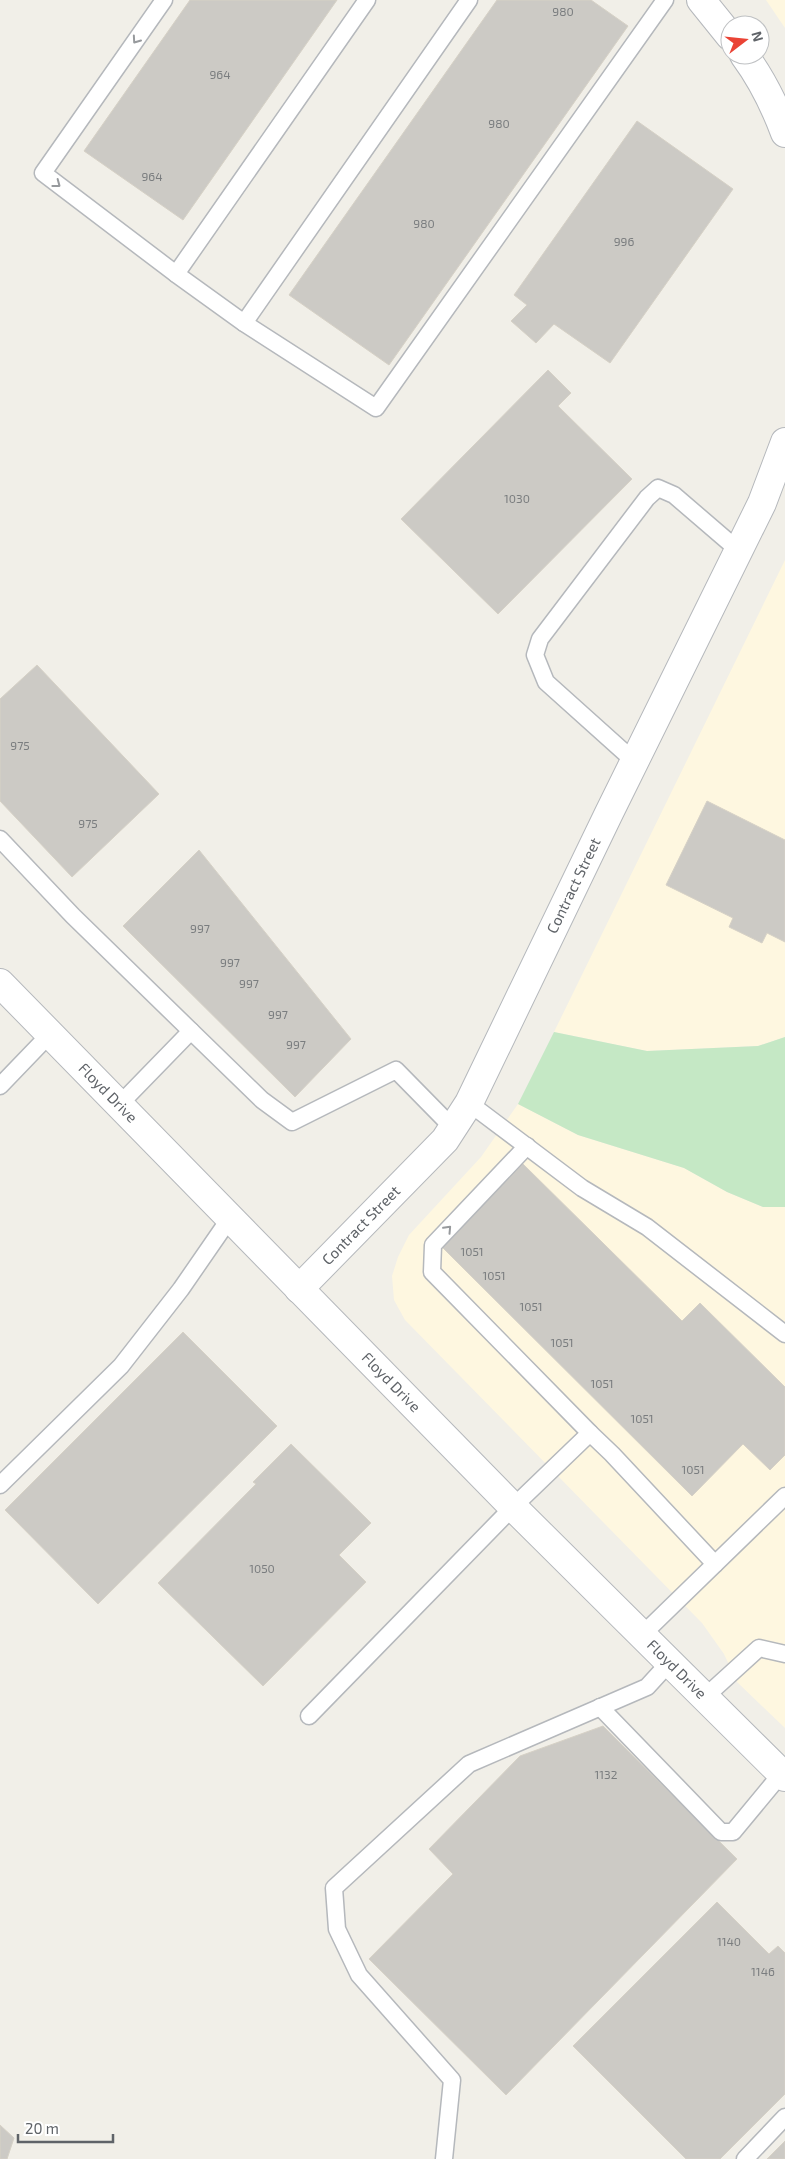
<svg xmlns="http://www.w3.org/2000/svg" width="785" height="2159" font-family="'Exo 2',sans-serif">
  <rect width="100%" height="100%" fill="#f1efe8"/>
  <g fill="#fef7e0">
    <path d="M766 0H785V28Z"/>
    <path d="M785 560V1037L758 1046 647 1051 554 1032Z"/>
    <path d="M518 1104 578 1135 684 1168 727 1192 763 1207H785V1728L737 1682 724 1654 702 1623 405 1320 394 1300 392 1276 398 1257 409 1235 481 1157Z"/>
  </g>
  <path fill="#c5e8c5" d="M554 1032 647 1051 758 1046 785 1037V1207H763L727 1192 684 1168 578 1135 518 1104Z"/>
  <g fill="#cccac5" stroke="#d6d1c6">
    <path d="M190 0H337L183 220 84 151Z"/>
    <path d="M497 0H591L628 26 389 365 289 295Z"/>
    <path d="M637 121 733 189 610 363 554 324 536 343 511 321 527 305 514 295Z"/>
    <path d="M548 370 571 393 558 406 632 479 498 614 401 519Z"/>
    <path d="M37 665 159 794 72 877 0 801V699Z"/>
    <path d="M707 801 785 840V942L767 933 762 943 729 927 733 918 666 885Z"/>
    <path d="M199 850 351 1039 295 1097 123 926Z"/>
    <path d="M523 1164 682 1321 700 1303 785 1387V1455L770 1470 743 1444 692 1496 442 1247Z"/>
    <path d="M183 1332 277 1426 98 1604 5 1510Z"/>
    <path d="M291 1444 371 1523 339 1555 366 1582 263 1686 158 1583 256 1484 253 1482Z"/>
    <path d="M603 1726 737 1859 506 2095 369 1959 453 1874 429 1849 520 1756Z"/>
    <path d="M717 1902 769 1954 778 1946 785 1953V2094L720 2159H686L573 2046Z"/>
    <path d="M0 2125 14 2138 7 2159H0Z"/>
    <path d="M785 2141V2159H767Z"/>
  </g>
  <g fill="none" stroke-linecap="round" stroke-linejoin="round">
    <g stroke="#b5b8bc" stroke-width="19">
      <g id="service">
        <path d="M164 0 43 173 176 274"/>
        <path d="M367 0 176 274 244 323 376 408 665 0"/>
        <path d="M244 323 469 0"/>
        <path d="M634 761 546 682 535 655 540 639 647 498 658 488 674 495 738 550"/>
        <path d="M0 839 73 916 191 1031"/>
        <path d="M0 1086 50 1034"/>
        <path d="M469 1103 582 1188 647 1227 785 1334"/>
        <path d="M119 1105 191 1031 262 1100 292 1122 396 1070 453 1128"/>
        <path d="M527 1146 433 1245 432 1272 590 1433"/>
        <path d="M0 1485 121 1366 181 1289 230 1218"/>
        <path d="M642 1635 785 1496"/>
        <path d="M705 1697 759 1648 785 1654"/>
        <path d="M600 1707 721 1832H733L781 1774"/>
        <path d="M309 1716 513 1507 590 1433 612 1454 715 1564"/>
        <path d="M444 2159 452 2080 359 1975 337 1929 334 1888 469 1764 647 1687 669 1663"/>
        <path d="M745 2159 785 2117"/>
      </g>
    </g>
    <g stroke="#b5b8bc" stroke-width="30">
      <g id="minor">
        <path d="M701 0 730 36"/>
        <path d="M744 55C761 78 775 106 785 133"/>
        <path id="s1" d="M0 983 513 1507 785 1777"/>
        <path id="s2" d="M299 1289 445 1140 469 1103 609 813 762 503 785 442"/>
      </g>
    </g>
    <use href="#service" stroke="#fff" stroke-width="16"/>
    <use href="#minor" stroke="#fff" stroke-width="28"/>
  </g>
  <defs><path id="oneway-chevron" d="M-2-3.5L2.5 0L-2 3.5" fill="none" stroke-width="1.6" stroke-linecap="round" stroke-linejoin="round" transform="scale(1.25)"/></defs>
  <g stroke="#979a9d">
    <use href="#oneway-chevron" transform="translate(136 40) rotate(125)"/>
    <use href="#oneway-chevron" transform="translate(57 184) rotate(37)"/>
    <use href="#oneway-chevron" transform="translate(448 1229) rotate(-47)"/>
  </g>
  <g text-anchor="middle" stroke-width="4" stroke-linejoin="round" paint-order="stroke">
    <g font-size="12" fill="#7a7d7f">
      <text x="563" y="16">980</text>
      <text x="220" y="79">964</text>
      <text x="499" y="128">980</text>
      <text x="152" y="181">964</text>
      <text x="424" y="228">980</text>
      <text x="624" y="246">996</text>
      <text x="517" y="503">1030</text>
      <text x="20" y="750">975</text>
      <text x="88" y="828">975</text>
      <text x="200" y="933">997</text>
      <text x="230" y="967">997</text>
      <text x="249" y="988">997</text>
      <text x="278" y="1019">997</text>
      <text x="296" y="1049">997</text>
      <text x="472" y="1256">1051</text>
      <text x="494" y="1280">1051</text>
      <text x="531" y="1311">1051</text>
      <text x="562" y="1347">1051</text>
      <text x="602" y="1388">1051</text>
      <text x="642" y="1423">1051</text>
      <text x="693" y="1474">1051</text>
      <text x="262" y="1573">1050</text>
      <text x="606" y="1779">1132</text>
      <text x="729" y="1946">1140</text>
      <text x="763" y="1976">1146</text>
    </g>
    <g font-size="15" fill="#5f6368" stroke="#fff">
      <text dy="5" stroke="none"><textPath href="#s2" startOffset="494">Contract Street</textPath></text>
      <text dy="5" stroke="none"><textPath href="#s1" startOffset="154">Floyd Drive</textPath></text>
      <text dy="5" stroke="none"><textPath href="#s2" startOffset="89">Contract Street</textPath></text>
      <text dy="5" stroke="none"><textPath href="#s1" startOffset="559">Floyd Drive</textPath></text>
      <text dy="5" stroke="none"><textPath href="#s1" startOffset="964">Floyd Drive</textPath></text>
    </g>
  </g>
  <g transform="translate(745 40) rotate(74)"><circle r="24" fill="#ffffff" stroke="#bfc1c3"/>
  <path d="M0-4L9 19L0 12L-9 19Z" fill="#ea4335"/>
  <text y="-8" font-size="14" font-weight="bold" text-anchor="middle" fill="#5f6368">N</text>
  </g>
  <path d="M18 2134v8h95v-8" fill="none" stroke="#5f6368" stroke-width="2.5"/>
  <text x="25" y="2134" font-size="15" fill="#5f6368" stroke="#ffffff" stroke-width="4" paint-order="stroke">20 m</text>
</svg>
